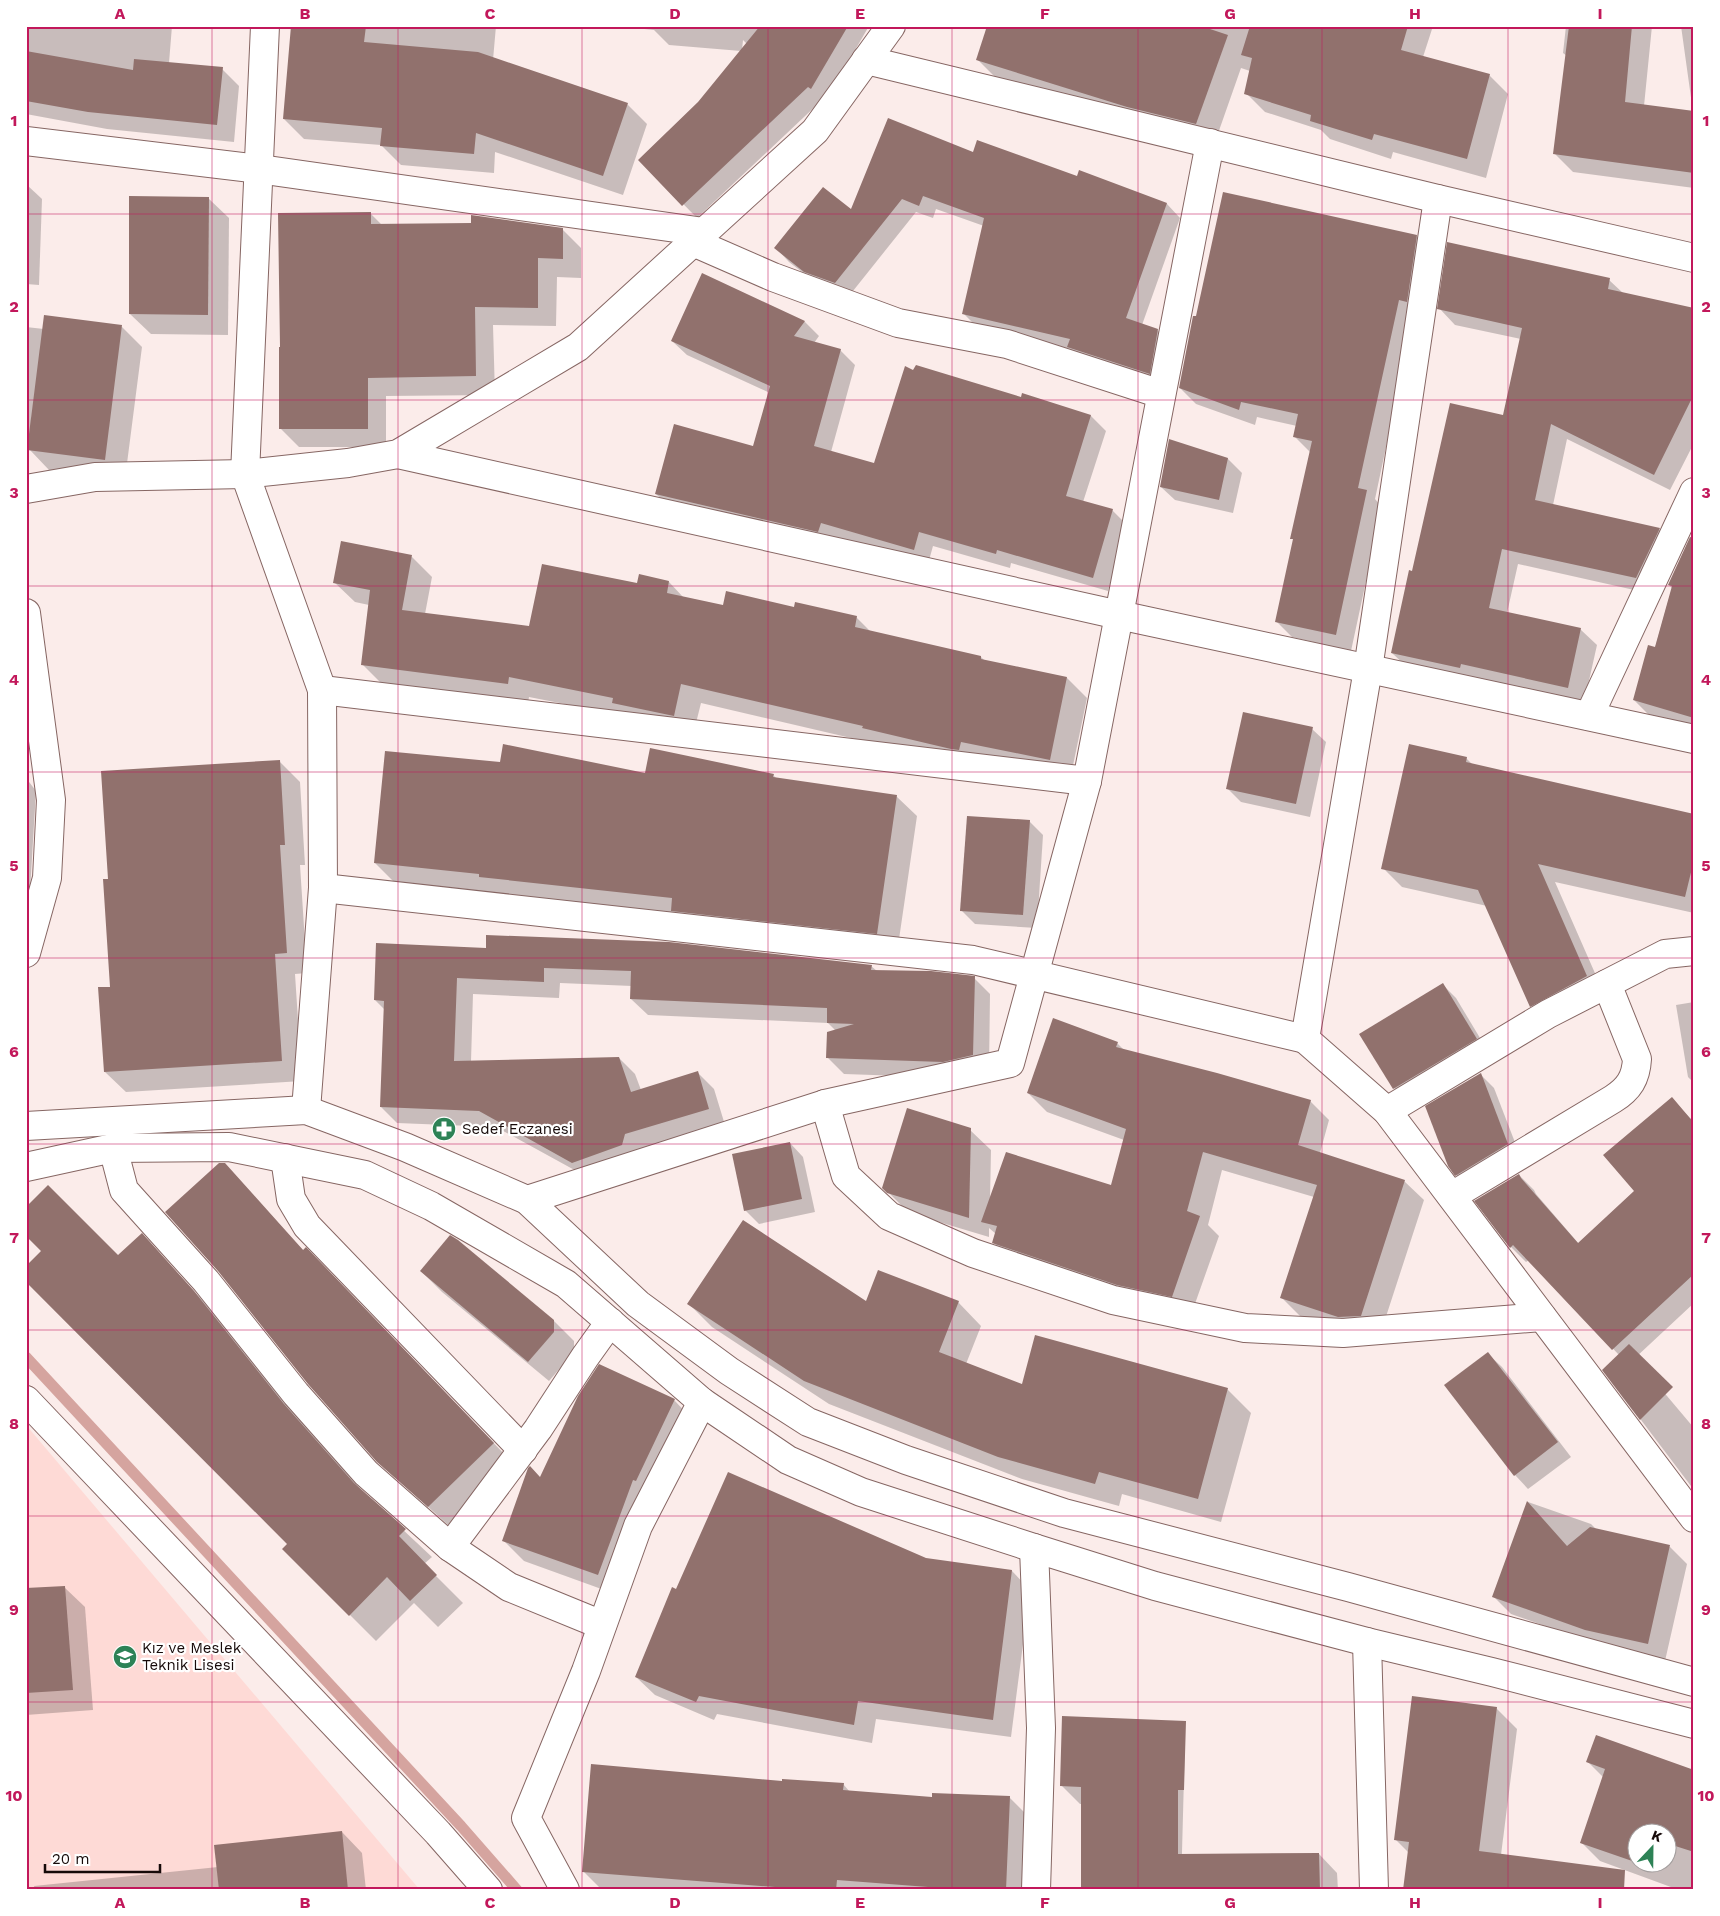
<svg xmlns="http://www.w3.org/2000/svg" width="1720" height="1916" font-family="'Work Sans',sans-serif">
  <rect width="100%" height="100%" fill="#fbecea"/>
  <path fill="#fedad6" d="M26 1425 420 1890H26Z"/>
  <g fill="#0003" fill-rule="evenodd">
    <path d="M26 26H172L169 63 222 69 239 86 234 142 107 129 26 114Z"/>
    <path d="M292 26H496L493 60 627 104 647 124 623 195 495 152 494 173 401 165 381 145 304 139 284 119Z"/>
    <path d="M615 26H869L825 102 822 100 697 218 640 160 699 103 741 51 669 45 654 30ZM743 40 747 44 742 50Z"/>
    <path d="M988 26H1433L1423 57 1489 75 1508 94 1486 178 1393 152 1391 159 1330 139 1321 130 1265 112 1246 93 1250 71 1241 68 1215 142 997 79 978 60Z"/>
    <path d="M1566 26H1652L1644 106 1693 112 1681 26H1694V188L1573 172 1555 154 1567 56 1563 53Z"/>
    <path d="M973 153 1078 178 1167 204 1180 218 1142 325 1157 330 1171 344 1163 387 1082 360 1070 349 977 327 964 314 984 226 936 209 933 218 916 212 849 296 819 285 789 262 776 248Z"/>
    <path d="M26 184 42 199 39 285 26 284Z"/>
    <path d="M208 198 229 218 228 335 151 334 130 314Z"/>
    <path d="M370 213 382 225 562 229 581 248V278L557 277 556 326 493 325 495 395 386 396V447H299L280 428Z"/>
    <path d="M1416 236 1432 252 1414 315 1375 499 1382 507 1351 651 1292 637 1276 621 1294 540 1291 538 1311 453 1294 436 1297 426 1257 417 1255 425 1196 404 1180 388Z"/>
    <path d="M702 275 805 322 819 336 814 343 840 350 855 365 831 452 875 465 914 371 1021 398 1023 395 1091 416 1106 431 1083 502 1112 510 1127 525 1108 591 1011 563 1010 568 933 546 928 564 835 537 833 546 671 508 656 494 754 448 770 393 687 355 672 341Z"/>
    <path d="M1609 280 1623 293 1694 309V443L1670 490 1567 439 1553 505 1659 529 1675 545 1652 594 1518 564 1507 613 1580 629 1597 645 1584 703 1409 669 1392 653 1413 572 1504 416 1521 339 1455 325 1439 308Z"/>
    <path d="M26 327 44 329 122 327 142 347 125 479 49 470 30 450H26Z"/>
    <path d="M1170 441 1228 459 1242 473 1233 513 1175 500 1161 487Z"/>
    <path d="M1694 539V727L1648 714 1634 700 1655 648 1672 588 1669 585Z"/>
    <path d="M412 557 432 577 425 614 530 628 638 585 669 582 684 598 724 606 795 609 856 617 871 632 981 657 985 661 1067 678 1087 698 1070 780 881 745 701 703 693 735 626 716 529 697 528 703 382 684 362 664 369 605 355 602 334 582Z"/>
    <path d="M1312 729 1326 742 1310 817 1241 802 1227 788Z"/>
    <path d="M1466 758 1473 765 1694 815V913L1555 882 1605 996 1550 1025 1531 1006 1487 906 1402 887 1383 868Z"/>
    <path d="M279 761 300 782 305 865H300L307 973 295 974 302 1081 126 1092 105 1072 112 988 110 880Z"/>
    <path d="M646 775H773L777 779 896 796 917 816 897 953 396 884 375 863Z"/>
    <path d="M26 778 36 791 28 924 26 926Z"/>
    <path d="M1029 821 1043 835 1037 928 975 924 962 911Z"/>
    <path d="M377 944 871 966 877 971 974 978 990 994 989 1071 960 1078 844 1074 828 1058 836 1031 828 1023 648 1015 631 999 632 986 560 983 559 998 473 994 471 1062 619 1058 635 1074 641 1090 698 1073 714 1089 725 1125 589 1178 496 1127 397 1123 381 1107 385 1010 375 1000Z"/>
    <path d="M1442 984 1456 998 1489 1053 1408 1102 1394 1088Z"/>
    <path d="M1694 1002V1083L1688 1077 1676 1005Z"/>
    <path d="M1117 1043 1125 1051 1310 1101 1329 1120 1320 1153 1404 1181 1424 1200 1380 1335 1301 1317 1282 1298 1314 1197 1222 1170 1208 1225 1219 1236 1191 1315 1012 1262 993 1242 996 1234 989 1228V1237L909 1213 884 1188 970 1130 991 1150 990 1200 1112 1187 1124 1140 1047 1112 1028 1093Z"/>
    <path d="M1480 1074 1494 1088 1521 1158 1470 1189 1456 1175Z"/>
    <path d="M1672 1099 1694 1122V1303L1635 1358 1694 1428V1490L1604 1371 1619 1355 1529 1260 1526 1262 1511 1247 1476 1201 1519 1175 1534 1190 1536 1194 1579 1244 1635 1191Z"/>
    <path d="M790 1143 803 1157 815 1212 759 1224 745 1210Z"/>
    <path d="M224 1164 304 1251 325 1268 512 1462 448 1525 378 1461Z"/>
    <path d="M142 1235 221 1320 310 1432 368 1497 432 1557 424 1564 463 1603 438 1627 414 1603 376 1641 284 1549 289 1544 118 1256Z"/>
    <path d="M421 1271 553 1320 574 1341V1352L549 1381 442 1292Z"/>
    <path d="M958 1302 981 1326 966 1364 1022 1386 1227 1389 1251 1413 1221 1522 1122 1494 1119 1506 1022 1479 829 1404 712 1327 689 1304Z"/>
    <path d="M1488 1354 1502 1367 1571 1457 1528 1489 1515 1475Z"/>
    <path d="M674 1400 694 1421 618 1595 524 1561 503 1540 541 1479Z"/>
    <path d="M1528 1502 1591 1524 1597 1530 1670 1547 1687 1564 1665 1661 1604 1647 1511 1614 1494 1597Z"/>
    <path d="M926 1559 1012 1571 1030 1590 1011 1737 876 1719 872 1743 717 1714 714 1720 655 1695 636 1677 677 1591Z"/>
    <path d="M64 1587 85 1607 93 1710 26 1715V1590Z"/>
    <path d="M1496 1708 1517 1729 1501 1855 1409 1853 1395 1839Z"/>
    <path d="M1185 1740 1181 1890 1082 1804H1080L1061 1785Z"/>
    <path d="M1588 1762 1694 1772V1890H1679L1600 1861 1581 1842 1604 1778ZM1638 1834H1668V1864H1638Z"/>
    <path d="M783 1782 843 1784 850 1792 933 1798 1009 1797 1029 1817 1026 1890H602L583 1871Z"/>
    <path d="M342 1832 362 1853 366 1890H35L34 1886 218 1867Z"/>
    <path d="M1319 1854 1337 1873 1338 1890H1219Z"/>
  </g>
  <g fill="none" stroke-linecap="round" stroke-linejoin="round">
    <path stroke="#d5a49f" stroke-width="11" d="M26 1357 461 1826 517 1890"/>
  </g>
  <g fill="#91716d">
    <path d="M291 26H366L364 42 478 52 628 103 603 176 476 133 474 154 380 146 382 128 283 119Z"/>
    <path d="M760 26H848L811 89 808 87 682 206 638 160 698 102Z"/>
    <path d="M987 26H1201L1228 35 1196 124 1127 107 976 60Z"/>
    <path d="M1250 26H1408L1401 50 1490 74 1467 159 1374 134 1372 140 1310 121 1311 115 1244 94 1252 58 1241 55Z"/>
    <path d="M1569 26H1632L1625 102 1694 111V173L1553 154Z"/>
    <path d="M26 51 133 70 134 59 223 67 217 125 88 112 26 101Z"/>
    <path d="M888 118 973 152 977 140 1077 176 1079 170 1167 203 1126 318 1158 329 1150 374 1067 347 1070 339 962 314 984 218 923 196 919 206 902 199 835 283 804 272 774 248 823 187 851 209Z"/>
    <path d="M1223 192 1417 235 1407 302 1399 300 1358 488 1367 490 1336 635 1275 622 1293 539H1290L1312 441 1293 437 1298 414 1241 402 1239 410 1179 388 1193 316H1196Z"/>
    <path d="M129 196 209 197 208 315 129 314Z"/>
    <path d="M371 212V224L471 223V215L563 228V259L538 258V308L475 307 476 376 368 378V429H279V347H280L278 213Z"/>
    <path d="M1447 242 1610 278 1608 289 1694 308V394L1654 475 1551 424 1535 500 1660 528 1636 578 1502 549 1489 608 1581 628 1568 688 1461 664 1460 668 1391 653 1409 570 1412 571 1450 403 1503 415 1522 328 1437 309Z"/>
    <path d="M702 273 805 321 794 336 841 349 814 446 874 463 905 366 913 370 916 365 1021 397 1022 393 1091 415 1066 496 1113 509 1093 578 997 550 996 554 919 532 914 550 821 523 818 532 655 494 674 424 753 446 770 386 671 341Z"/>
    <path d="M44 315 122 325 105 460 27 450Z"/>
    <path d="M1169 439 1228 458 1219 500 1160 487Z"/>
    <path d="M1690 537 1694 538V718L1633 700 1648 645 1655 647 1672 586 1668 585Z"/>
    <path d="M341 541 412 555 402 610 529 626 542 564 637 583 639 574 669 581 667 593 723 605 726 591 794 607 795 602 857 616 855 627 981 656V659L1067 677 1050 760 961 742 959 750 951 749 862 728 863 726 681 684 674 716 612 703 613 698 509 677 508 684 361 665 370 590 333 583Z"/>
    <path d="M1243 712 1313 727 1296 804 1226 789Z"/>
    <path d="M503 744 645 773 650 748 774 774 773 777 897 795 877 934 671 911 672 898 479 877V874L374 863 385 751 500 762Z"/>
    <path d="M1409 744 1467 757 1466 762 1694 814V860L1685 897 1538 864 1587 976 1530 1007 1478 890 1381 869Z"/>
    <path d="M280 760 285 845H280L287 953 275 954 282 1061 104 1072 98 987H110L103 879H108L101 771Z"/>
    <path d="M967 816 1030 820 1023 915 960 911Z"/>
    <path d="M486 935 669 942 872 965 871 970 931 971 975 976 973 1055 943 1062 826 1058 827 1032 854 1024 827 1023V1008L630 999 631 971 544 968V982L457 978 454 1061 619 1057 631 1092 698 1071 709 1109 625 1134 622 1145 572 1163 479 1111 380 1107 384 1001 374 1000 376 943 486 948Z"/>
    <path d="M1443 983 1477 1039 1393 1089 1359 1034Z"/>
    <path d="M1053 1018 1118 1042 1116 1047 1217 1073 1311 1100 1298 1145 1405 1180 1361 1316 1338 1317 1280 1298 1317 1185 1203 1152 1187 1211 1200 1216 1172 1297 1117 1285 992 1243 997 1226 981 1222 1006 1152 1111 1185 1126 1129 1027 1093Z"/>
    <path d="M1481 1073 1508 1144 1455 1176 1448 1166 1425 1106Z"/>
    <path d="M1672 1097 1694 1123V1274L1612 1350 1513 1245 1510 1248 1474 1201 1519 1174 1521 1178 1578 1243 1634 1191 1603 1155Z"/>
    <path d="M907 1108 971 1128 969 1218 887 1193 882 1188Z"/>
    <path d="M790 1142 802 1199 744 1211 732 1154Z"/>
    <path d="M219 1163H225L303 1250 306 1247 494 1443 428 1507 377 1462 308 1384 218 1271 165 1212Z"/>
    <path d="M48 1185 118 1255 142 1233 194 1291 284 1404 354 1483 406 1529 399 1536 437 1575 410 1601 387 1577 349 1616 282 1549 287 1544 26 1282V1266L41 1251 26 1236V1207Z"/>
    <path d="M743 1220 866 1301 878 1270 959 1301 939 1352 1022 1384 1035 1335 1228 1388 1198 1499 1099 1472 1095 1484 998 1457 804 1381 687 1304Z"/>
    <path d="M450 1235 458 1240 554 1320V1332L528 1362 420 1271Z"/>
    <path d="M1629 1344 1673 1387 1640 1420 1602 1370Z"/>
    <path d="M1488 1352 1558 1442 1514 1476 1444 1385Z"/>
    <path d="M599 1364 675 1399 636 1481 633 1480 598 1575 502 1541 528 1468 530 1466 540 1477 578 1396Z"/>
    <path d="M728 1472 926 1558 1012 1570 993 1720 858 1701 854 1725 699 1696 696 1702 635 1677 672 1587 676 1589Z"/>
    <path d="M1527 1501 1567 1546 1590 1527 1670 1545 1648 1644 1585 1630 1492 1597Z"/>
    <path d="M65 1586 73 1690 26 1693V1588Z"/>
    <path d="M1412 1696 1497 1707 1479 1851 1625 1870 1624 1890H1403L1409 1842 1394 1840Z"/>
    <path d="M1062 1716 1186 1721 1184 1790H1178V1854L1319 1853 1320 1890H1081V1787L1060 1786Z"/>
    <path d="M1596 1735 1694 1770V1852L1669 1844 1668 1848V1834H1638V1863L1580 1843 1605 1769 1586 1762Z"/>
    <path d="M591 1764 782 1781V1779L844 1783 843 1790 932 1797V1793L1010 1796 1006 1890H928V1887L837 1880 836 1890H775V1887L582 1872Z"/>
    <path d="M342 1831 348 1890H219L214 1845Z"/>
    <path d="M1638 1864H1662L1659 1871Z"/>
  </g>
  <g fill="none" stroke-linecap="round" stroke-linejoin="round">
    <g stroke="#866663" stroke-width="30">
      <g id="street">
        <path d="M265 26 245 474 322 690 323 888 306 1110"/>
        <path d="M866 60 1438 199 1694 258"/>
        <path d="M26 141 259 169 704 232"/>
        <path d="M1438 199 1368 669 1305 1039 1387 1111 1694 1518"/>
        <path d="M693 242 773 277 898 323 1007 344 1161 394"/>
        <path d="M398 454 1119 615 1694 739"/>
        <path d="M26 489 95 477 245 474 348 463 398 454 578 347 815 131 891 26"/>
        <path d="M26 613 51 800 47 878 26 953"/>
        <path d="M322 690 1087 781"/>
        <path d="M1589 716 1694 492"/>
        <path d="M323 888 973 960 1305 1039"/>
        <path d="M825 1104 846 1176 889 1216 973 1253 1113 1300 1245 1328 1343 1333 1542 1317"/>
        <path d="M1387 1111 1548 1014 1665 954 1694 951"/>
        <path d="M26 1126 306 1110 405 1147 527 1200 638 1304 729 1371 808 1422 906 1460 1064 1513 1348 1587 1694 1682"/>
        <path d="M113 1148 124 1190 206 1281 296 1394 366 1473 450 1547 538 1429 585 1357 610 1322"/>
        <path d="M285 1158 291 1199 307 1226 523 1450"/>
        <path d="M26 1167 113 1148 229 1147 365 1175 431 1206 566 1284 702 1402 788 1460 861 1492 1034 1548 1155 1586 1367 1642 1492 1672 1694 1724"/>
        <path d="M1452 1196 1613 1099C1629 1089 1636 1078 1637 1059L1607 984"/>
        <path d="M527 1200 825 1104 1010 1063 1087 781 1210 143"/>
        <path d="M26 1400 438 1833 488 1890"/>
        <path d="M450 1547 509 1587 602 1625"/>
        <path d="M1034 1548 1041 1728 1036 1890"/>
        <path d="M1367 1642 1374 1890"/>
        <path d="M565 1890 526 1818 586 1671 638 1526 702 1402"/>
      </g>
    </g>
    <use href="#street" stroke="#fff" stroke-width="28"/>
  </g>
  <path fill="none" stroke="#c2185b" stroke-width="1" stroke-opacity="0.55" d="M212 26V1890M398 26V1890M582 26V1890M768 26V1890M952 26V1890M1138 26V1890M1322 26V1890M1508 26V1890M26 214H1694M26 400H1694M26 586H1694M26 772H1694M26 958H1694M26 1144H1694M26 1330H1694M26 1516H1694M26 1702H1694"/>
  <defs>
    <g id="pharmacy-disc" transform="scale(1.25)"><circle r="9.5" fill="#2d8256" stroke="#fff"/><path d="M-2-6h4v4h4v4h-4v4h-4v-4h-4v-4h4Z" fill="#fff"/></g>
    <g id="school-disc" transform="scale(1.25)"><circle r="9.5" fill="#2d8256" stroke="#fff"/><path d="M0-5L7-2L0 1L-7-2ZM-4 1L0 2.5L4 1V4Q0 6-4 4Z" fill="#fff"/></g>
  </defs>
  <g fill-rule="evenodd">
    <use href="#pharmacy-disc" x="444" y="1129"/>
    <use href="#school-disc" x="125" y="1657"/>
  </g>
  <g text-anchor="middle" stroke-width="4.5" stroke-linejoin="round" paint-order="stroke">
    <g font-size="15" fill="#160a09" stroke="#fff" text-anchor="start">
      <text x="462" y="1134">Sedef Eczanesi</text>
      <text x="142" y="1653">Kız ve Meslek<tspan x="142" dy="17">Teknik Lisesi</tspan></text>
    </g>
  </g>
  <rect width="1720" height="1916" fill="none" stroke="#ffffff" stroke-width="55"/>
  <g transform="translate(1652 1848) rotate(22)"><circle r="24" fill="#ffffff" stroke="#a29d9d"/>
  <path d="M0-4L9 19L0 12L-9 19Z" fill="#2d8256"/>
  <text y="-8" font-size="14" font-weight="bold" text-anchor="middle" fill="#160a09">K</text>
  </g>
  <path d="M45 1864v8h115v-8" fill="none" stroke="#160a09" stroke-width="2.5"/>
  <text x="52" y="1864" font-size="15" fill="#160a09" stroke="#ffffff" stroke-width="4" paint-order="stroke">20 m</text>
  <rect x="28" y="28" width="1664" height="1860" fill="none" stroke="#c2185b" stroke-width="2"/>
  <g font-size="16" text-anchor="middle" font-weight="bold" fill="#c2185b">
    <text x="120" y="19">A</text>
    <text x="305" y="19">B</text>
    <text x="490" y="19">C</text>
    <text x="675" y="19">D</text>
    <text x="860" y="19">E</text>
    <text x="1045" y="19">F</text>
    <text x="1230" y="19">G</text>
    <text x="1415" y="19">H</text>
    <text x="1600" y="19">I</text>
    <text x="14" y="126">1</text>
    <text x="1706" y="126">1</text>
    <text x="14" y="312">2</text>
    <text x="1706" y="312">2</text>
    <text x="14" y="498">3</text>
    <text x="1706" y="498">3</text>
    <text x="14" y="685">4</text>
    <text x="1706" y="685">4</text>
    <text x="14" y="871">5</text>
    <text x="1706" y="871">5</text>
    <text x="14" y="1057">6</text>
    <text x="1706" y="1057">6</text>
    <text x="14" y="1243">7</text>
    <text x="1706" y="1243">7</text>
    <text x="14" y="1429">8</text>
    <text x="1706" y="1429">8</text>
    <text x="14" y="1615">9</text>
    <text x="1706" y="1615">9</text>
    <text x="14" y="1801">10</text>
    <text x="1706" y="1801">10</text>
    <text x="120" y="1908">A</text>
    <text x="305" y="1908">B</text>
    <text x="490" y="1908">C</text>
    <text x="675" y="1908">D</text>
    <text x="860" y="1908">E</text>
    <text x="1045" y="1908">F</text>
    <text x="1230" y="1908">G</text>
    <text x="1415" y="1908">H</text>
    <text x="1600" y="1908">I</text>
  </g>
</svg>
